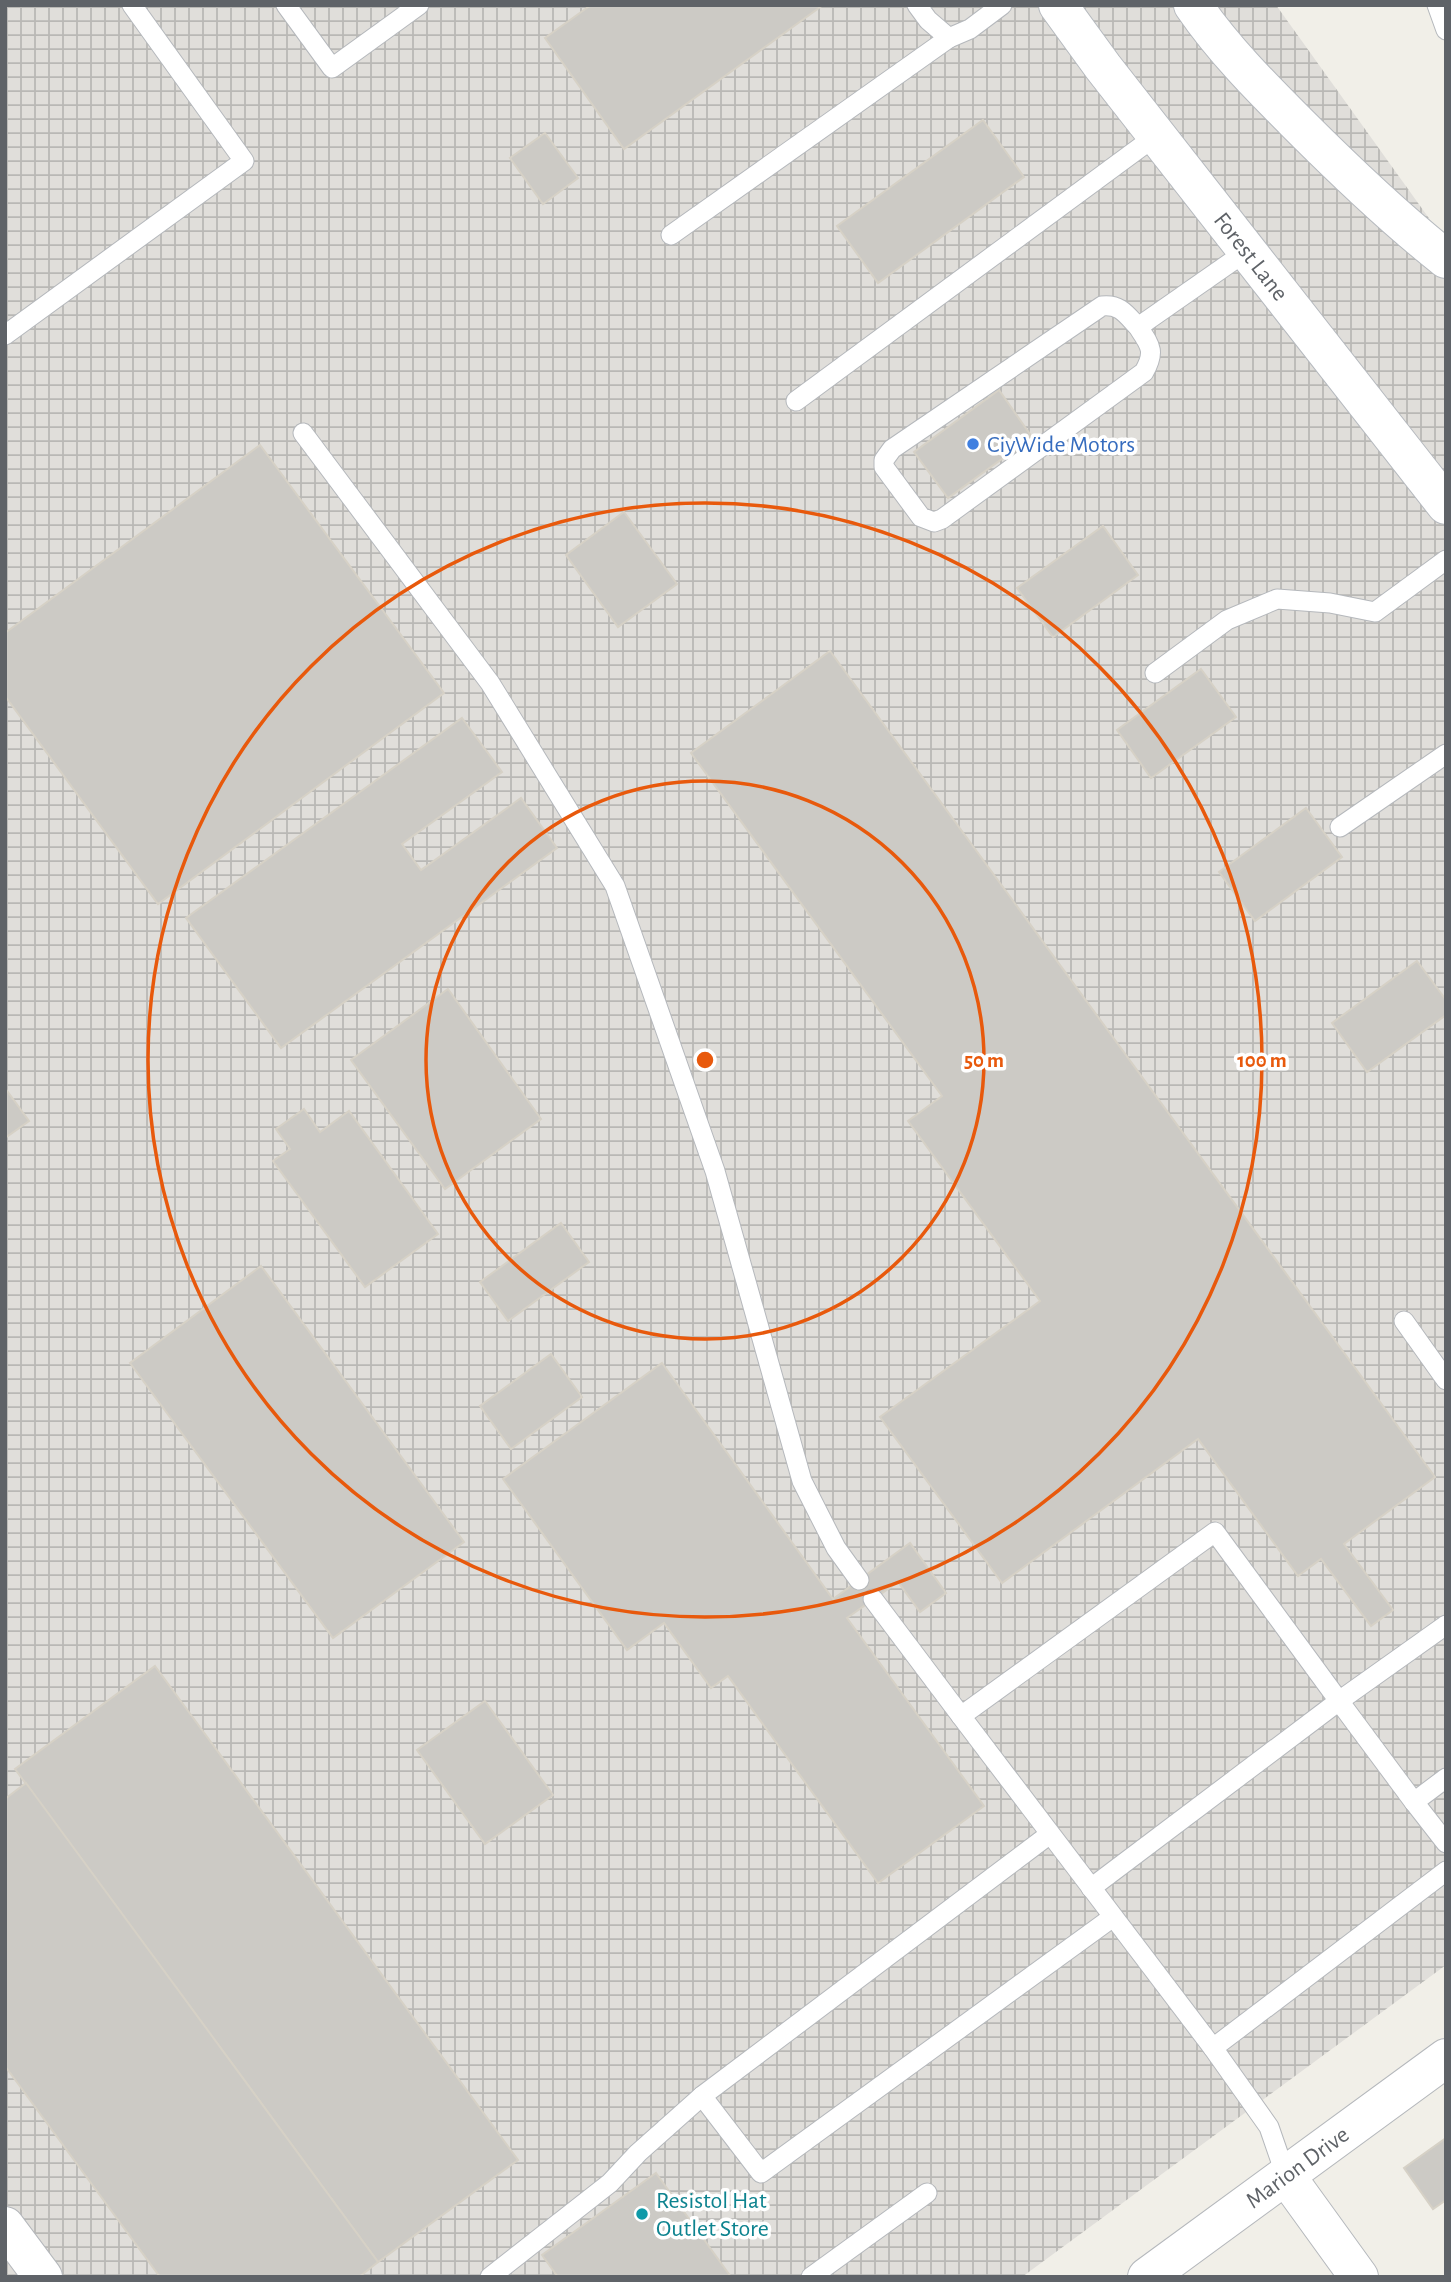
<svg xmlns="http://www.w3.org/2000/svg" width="1451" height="2282" font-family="'Alegreya Sans',sans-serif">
  <defs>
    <pattern id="industrial-grid" width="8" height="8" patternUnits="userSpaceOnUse" patternTransform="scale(1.75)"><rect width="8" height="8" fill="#e0deda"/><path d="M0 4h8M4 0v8" fill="none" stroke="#b9b8b5"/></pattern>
  </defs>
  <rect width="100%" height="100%" fill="#f1efe8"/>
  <path fill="url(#industrial-grid)" d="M5 5H1276L1446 242V1965L1022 2277H5Z"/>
  <g fill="#cccac5" stroke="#d6d1c6" stroke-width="2">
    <path d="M591 5H823L624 149 545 38Z"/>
    <path d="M983 120 1024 177 878 283 837 226Z"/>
    <path d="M545 133 578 178 543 204 510 158Z"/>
    <path d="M999 390 1032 437 948 498 914 452Z"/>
    <path d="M260 445 444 693 158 904 5 696V633Z"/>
    <path d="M624 512 677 584 618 627 566 555Z"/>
    <path d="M1103 526 1138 575 1053 637 1017 588Z"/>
    <path d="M830 651 1435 1477 1344 1544 1393 1610 1371 1626 1321 1559 1298 1576 1198 1439 1002 1583 880 1417 1040 1301 908 1121 942 1096 691 753Z"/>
    <path d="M1201 669 1236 717 1151 778 1117 730Z"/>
    <path d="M462 718 502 772 402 844 421 870 521 798 557 848 281 1048 186 918Z"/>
    <path d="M1306 808 1342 857 1255 921 1219 872Z"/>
    <path d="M1417 961 1446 1000V1015L1367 1072 1332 1023Z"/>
    <path d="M448 989 541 1119 445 1189 351 1060Z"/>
    <path d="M5 1088 29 1121 5 1138Z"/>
    <path d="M304 1109 320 1132 349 1111 438 1234 365 1287 273 1161 290 1149 276 1129Z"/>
    <path d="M561 1223 589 1262 508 1321 480 1282Z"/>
    <path d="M261 1266 464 1542 333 1638 130 1363Z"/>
    <path d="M551 1354 582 1397 511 1449 480 1406Z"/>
    <path d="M662 1363 833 1599 910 1543 946 1593 920 1612 898 1582 847 1618 984 1806 878 1883 728 1676 711 1688 664 1623 627 1650 503 1479Z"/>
    <path d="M155 1666 518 2160 378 2262 15 1769Z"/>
    <path d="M485 1701 553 1795 485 1844 417 1750Z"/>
    <path d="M26 1783 378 2262 359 2277H160L5 2066V1799Z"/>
    <path d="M1446 2138V2200L1433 2209 1404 2168Z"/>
    <path d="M656 2173 731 2277H558L542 2255Z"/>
  </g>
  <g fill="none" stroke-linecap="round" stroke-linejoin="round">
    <g stroke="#b5b8bc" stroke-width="21">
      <g id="service">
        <path d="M286 5 332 68 419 5"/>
        <path d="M917 5 928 20 949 38 970 29 1002 5"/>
        <path d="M1437 5 1446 30"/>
        <path d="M671 235 949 38"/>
        <path d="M1138 327C1150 345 1156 351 1144 372L942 519 934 522 921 517 884 467V460L892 449 1102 306C1120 304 1126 314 1138 327L1247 251"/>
        <path d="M5 335 244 161 132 5"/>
        <path d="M796 401 1157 135"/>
        <path d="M303 433 490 683 615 886 715 1171 802 1481 836 1548 859 1580"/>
        <path d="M1155 673 1227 620 1277 599 1330 603 1375 612 1446 560"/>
        <path d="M1340 827 1446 754"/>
        <path d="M1404 1321 1446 1380"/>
        <path d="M873 1599 961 1716"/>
        <path d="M1446 1778 1414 1802 1446 1843"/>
        <path d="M1091 1888 1339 1701 1414 1802"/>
        <path d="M1213 2048 1446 1871"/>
        <path d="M702 2096 761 2173 1113 1917"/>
        <path d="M1286 2176 1269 2127 1213 2048 961 1716 1215 1532 1339 1701 1446 1625"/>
        <path d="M490 2277 610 2183 638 2153 702 2096 1050 1834"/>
        <path d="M811 2277 927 2193"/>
      </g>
    </g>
    <g stroke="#b5b8bc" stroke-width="40">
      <g id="minor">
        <path d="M1286 2176 1359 2277"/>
        <path d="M5 2226 43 2277"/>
        <path id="s1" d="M1147 2277 1446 2058"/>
      </g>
    </g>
    <g stroke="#b6babf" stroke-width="40">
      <g id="secondary">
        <path id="s2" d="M1058 5 1103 67 1446 505"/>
        <path d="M1193 5C1223 49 1261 87 1299 125 1346 172 1394 218 1446 259"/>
      </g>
    </g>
    <use href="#service" stroke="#fff" stroke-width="19"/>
    <use href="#minor" stroke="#fff" stroke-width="38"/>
    <use href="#secondary" stroke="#fff" stroke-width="38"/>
  </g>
  <g fill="none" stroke="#e8590c" stroke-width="3.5">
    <circle cx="705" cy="1060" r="279"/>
    <circle cx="705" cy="1060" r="557"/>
  </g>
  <circle fill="#3f7fe0" stroke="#fff" stroke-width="2.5" cx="973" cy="444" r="7"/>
  <circle fill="#0f9aa8" stroke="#fff" stroke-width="2.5" cx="642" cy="2214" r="7"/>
  <g text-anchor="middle" stroke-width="7" stroke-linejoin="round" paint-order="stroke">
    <g font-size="24" fill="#5f6368" stroke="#fff">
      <text dy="8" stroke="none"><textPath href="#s2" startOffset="317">Forest Lane</textPath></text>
      <text dy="8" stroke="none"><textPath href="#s1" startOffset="186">Marion Drive</textPath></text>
    </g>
    <g font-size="24" fill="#366cbe" stroke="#fff" text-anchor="start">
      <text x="987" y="452">CiyWide Motors</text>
    </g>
    <g font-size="24" fill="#0d838f" stroke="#fff" text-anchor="start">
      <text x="656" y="2208">Resistol Hat<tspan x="656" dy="28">Outlet Store</tspan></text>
    </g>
  </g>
  <circle cx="705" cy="1060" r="10" fill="#e8590c" stroke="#fff" stroke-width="3.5"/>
  <g font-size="21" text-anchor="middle" font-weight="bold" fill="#e8590c" stroke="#fff" stroke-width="7" stroke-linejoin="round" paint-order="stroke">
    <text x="984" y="1067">50 m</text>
    <text x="1262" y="1067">100 m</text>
  </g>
  <rect width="1451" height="2282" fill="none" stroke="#5f6368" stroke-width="14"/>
</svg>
